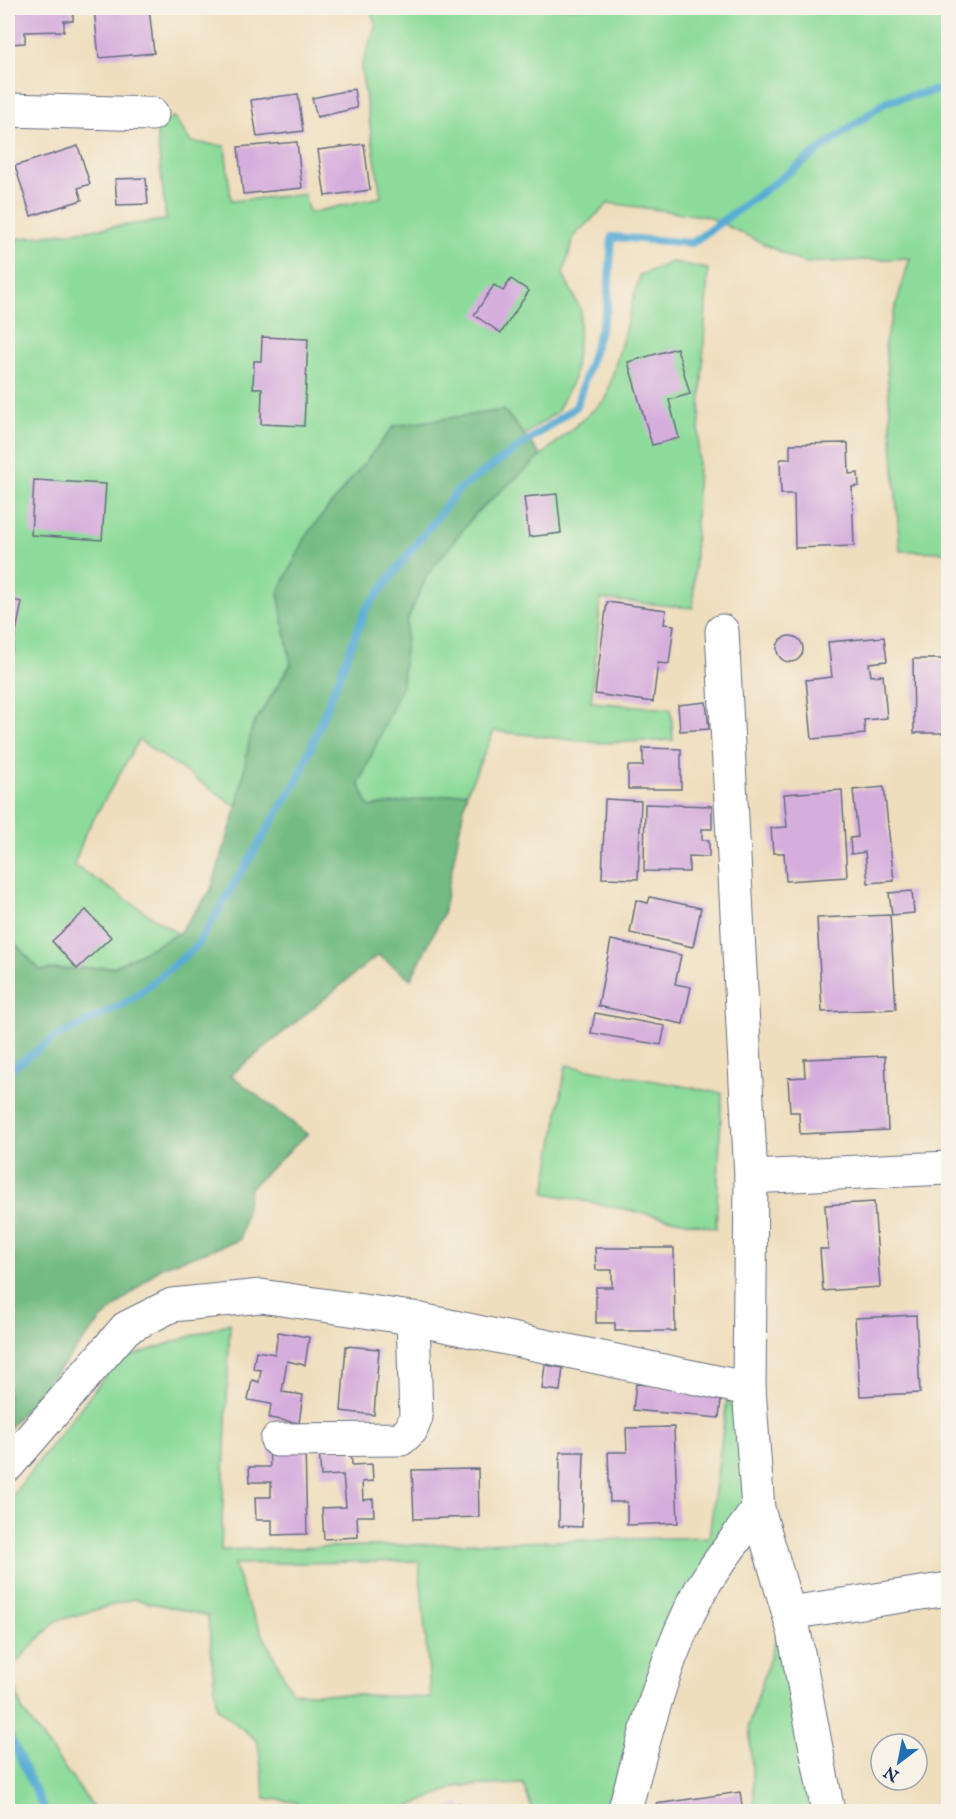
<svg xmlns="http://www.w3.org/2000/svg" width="956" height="1819" font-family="'IM FELL English',serif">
  <rect width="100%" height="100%" fill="#f7f3e8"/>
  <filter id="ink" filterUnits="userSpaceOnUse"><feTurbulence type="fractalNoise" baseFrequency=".0167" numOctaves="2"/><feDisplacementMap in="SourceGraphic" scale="12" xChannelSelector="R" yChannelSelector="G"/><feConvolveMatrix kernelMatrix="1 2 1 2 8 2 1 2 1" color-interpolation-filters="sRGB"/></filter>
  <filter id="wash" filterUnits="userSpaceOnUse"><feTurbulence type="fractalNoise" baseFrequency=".008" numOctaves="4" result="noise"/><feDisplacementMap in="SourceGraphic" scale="24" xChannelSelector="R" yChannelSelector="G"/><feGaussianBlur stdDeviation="1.35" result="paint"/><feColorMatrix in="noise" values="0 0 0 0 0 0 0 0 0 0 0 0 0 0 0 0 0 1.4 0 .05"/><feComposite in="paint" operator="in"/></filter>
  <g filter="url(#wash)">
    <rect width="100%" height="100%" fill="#efdebd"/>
    <g fill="#8ddb9a" stroke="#54857c" stroke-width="1.5" fill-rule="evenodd">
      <path d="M370 8H948V552L900 551 885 342 910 258 803 263 709 217 609 203 574 236 563 274 581 311 574 378 557 412 524 435 504 410 278 593 291 664 252 727 237 807 139 740 85 834 74 865 178 934 114 967 40 970 8 936V240L166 220 156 124 174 117 191 142 225 146 231 201 304 194 309 213 381 197 361 68 376 25Z"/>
      <path d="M672 262 708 269 699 433 693 608 601 599 591 702 671 709 673 740 599 743 494 731 467 792 369 807 359 784 402 685 407 621 427 575 476 513 606 399 640 275Z"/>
      <path d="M566 1065 722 1093 716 1228 545 1193Z"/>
      <path d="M230 1323 221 1550 709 1537 727 1398 740 1421 749 1509 654 1656 606 1811H533L523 1784 458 1786 399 1811H302L296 1802 265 1798 258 1742 217 1708 208 1616 134 1599 56 1621 10 1669 22 1710 96 1811 8 1812V1501L117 1361ZM419 1561 431 1698 292 1692 246 1601 234 1564Z"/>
      <path d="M779 1629 816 1811H755L749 1724Z"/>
    </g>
    <path fill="#72bb82" stroke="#467570" stroke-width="1.5" d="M504 410 541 456 476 513 427 575 407 621 402 685 359 784 369 807 467 792 443 914 411 979 378 955 231 1075 307 1134 250 1188 240 1240 161 1267 101 1320 8 1429V936L40 970 114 967 178 934 211 890 237 807 252 727 291 664 278 593 308 533 394 426Z"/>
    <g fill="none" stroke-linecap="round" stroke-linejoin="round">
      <g stroke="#59acd5" stroke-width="8">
        <path d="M8 1071 53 1039 131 1000 197 946 299 777 366 609 458 490 576 407 607 308 612 237 692 243 887 101 948 88"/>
        <path d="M8 1732 45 1812"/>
      </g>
    </g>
    <g id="blocks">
      <g fill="#d6aedd">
        <path d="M8 8H73V21H64V31L25 32V43L8 44Z"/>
        <path d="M94 8H149L154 53 99 58Z"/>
        <path d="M354 89 357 108 317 117 312 98Z"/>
        <path d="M298 94 303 131 257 137 251 100Z"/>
        <path d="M297 142 302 188 243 194 238 147Z"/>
        <path d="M364 144 370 190 325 196 318 150Z"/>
        <path d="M78 146 90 184 78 188 82 200 31 216 15 166Z"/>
        <path d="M146 178 148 204 117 205 115 179Z"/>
        <path d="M511 279 529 291 501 333 474 315 494 285 503 291Z"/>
        <path d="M262 337 308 339 304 426 261 424 262 388H253L254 361H261Z"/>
        <path d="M677 348 690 394 669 400 679 438 652 445 628 362Z"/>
        <path d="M848 443 849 474 858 473 859 486 852 487 854 546 795 548 794 494H781L780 459H790V444Z"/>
        <path d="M34 480 106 484 102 540 31 535Z"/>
        <path d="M557 494 561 533 529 537 524 497Z"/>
        <path d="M8 599 22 602 12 652 8 651Z"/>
        <path d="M607 602 666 610 664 624 674 625 669 664 658 663 653 702 595 694Z"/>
        <circle cx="790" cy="649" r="13"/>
        <path d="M884 637 887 661 869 663 871 676 883 675 887 718 864 720 865 734 812 739 806 680 832 677 828 642Z"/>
        <path d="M913 659H948V733H914Z"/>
        <path d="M706 702 709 729 680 731 678 705Z"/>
        <path d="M643 748 681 749V789H628V766H643Z"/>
        <path d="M884 787 894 881 868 883 865 852 851 854 850 838 858 837 853 790Z"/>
        <path d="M842 790 847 877 786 881 784 853H773L771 828 787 827 784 794Z"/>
        <path d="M605 799 641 801 638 879 602 878Z"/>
        <path d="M645 804 712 806V829H702V840H709V857L689 856V872L644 871Z"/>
        <path d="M912 891 914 913 892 915 889 893Z"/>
        <path d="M650 897 701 908 693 947 630 933 636 900 648 903Z"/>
        <path d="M86 910 111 937 77 969 52 941Z"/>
        <path d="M890 915 896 1009 822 1012 817 918Z"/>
        <path d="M611 940 681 955 675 984 691 987 683 1024 598 1006Z"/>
        <path d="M595 1013 665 1026 661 1045 591 1033Z"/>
        <path d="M885 1056 888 1130 800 1134 799 1112H790L788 1078 805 1077 804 1059Z"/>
        <path d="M874 1202 880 1287 823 1291 820 1249H828L825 1205Z"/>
        <path d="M595 1248H674L675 1331H615V1323H596V1287H612V1270H596Z"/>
        <path d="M916 1315 920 1393 860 1396 855 1318Z"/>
        <path d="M278 1332 309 1337 305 1365 287 1361 282 1392 303 1395 299 1423 269 1418 271 1404 248 1400 252 1380 259 1382 261 1370 253 1369 256 1351 275 1354Z"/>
        <path d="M346 1346 379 1349 374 1415 341 1411Z"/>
        <path d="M545 1365 563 1368 560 1391 542 1389Z"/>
        <path d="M636 1384 722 1392 719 1418 633 1410Z"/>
        <path d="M674 1427 678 1523 627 1525V1502H610L608 1452H627L626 1428Z"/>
        <path d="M305 1446 307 1534 272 1535V1520H256L255 1497H271V1482H250L249 1467H270L269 1447Z"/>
        <path d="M351 1448 352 1465 372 1464 373 1481 362 1482 363 1500 373 1499 374 1516H357L358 1537 324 1539 322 1508 346 1507 343 1475 321 1476 319 1450Z"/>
        <path d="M560 1452H584L582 1527 559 1526Z"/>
        <path d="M478 1469 479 1517 414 1519 412 1470Z"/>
        <path d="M740 1792 743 1812H657L656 1804Z"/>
        <path d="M460 1803 464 1812H439Z"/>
        <path d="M267 1808V1812H246V1810Z"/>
      </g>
    </g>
  </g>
  <g filter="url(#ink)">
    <use href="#blocks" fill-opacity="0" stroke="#656c7f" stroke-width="1.5"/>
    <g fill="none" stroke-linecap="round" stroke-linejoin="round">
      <g stroke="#656c7f" stroke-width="35">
        <g id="street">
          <path d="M8 110 152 114"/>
          <path d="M722 631 751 1177 749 1389 758 1509 794 1631 828 1812"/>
          <path d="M751 1177 948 1168"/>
          <path d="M277 1440 401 1439 411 1430 416 1417 413 1318"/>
          <path d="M8 1465 126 1328 172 1305 261 1296 411 1318 749 1389"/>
          <path d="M789 1613 948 1589"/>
          <path d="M624 1812C645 1737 663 1660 700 1591 716 1563 739 1536 758 1509"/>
        </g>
      </g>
      <use href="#street" stroke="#fff" stroke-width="33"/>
    </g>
  </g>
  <rect width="956" height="1819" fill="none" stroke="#f7f3e8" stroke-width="30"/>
  <g transform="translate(899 1762) rotate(212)"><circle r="28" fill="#f7f3e8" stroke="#9fa5b1" stroke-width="1.5"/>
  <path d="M0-4.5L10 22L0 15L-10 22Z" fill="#1f6fb2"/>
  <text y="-9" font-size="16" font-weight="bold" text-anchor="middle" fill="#1b2f5e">N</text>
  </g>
</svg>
